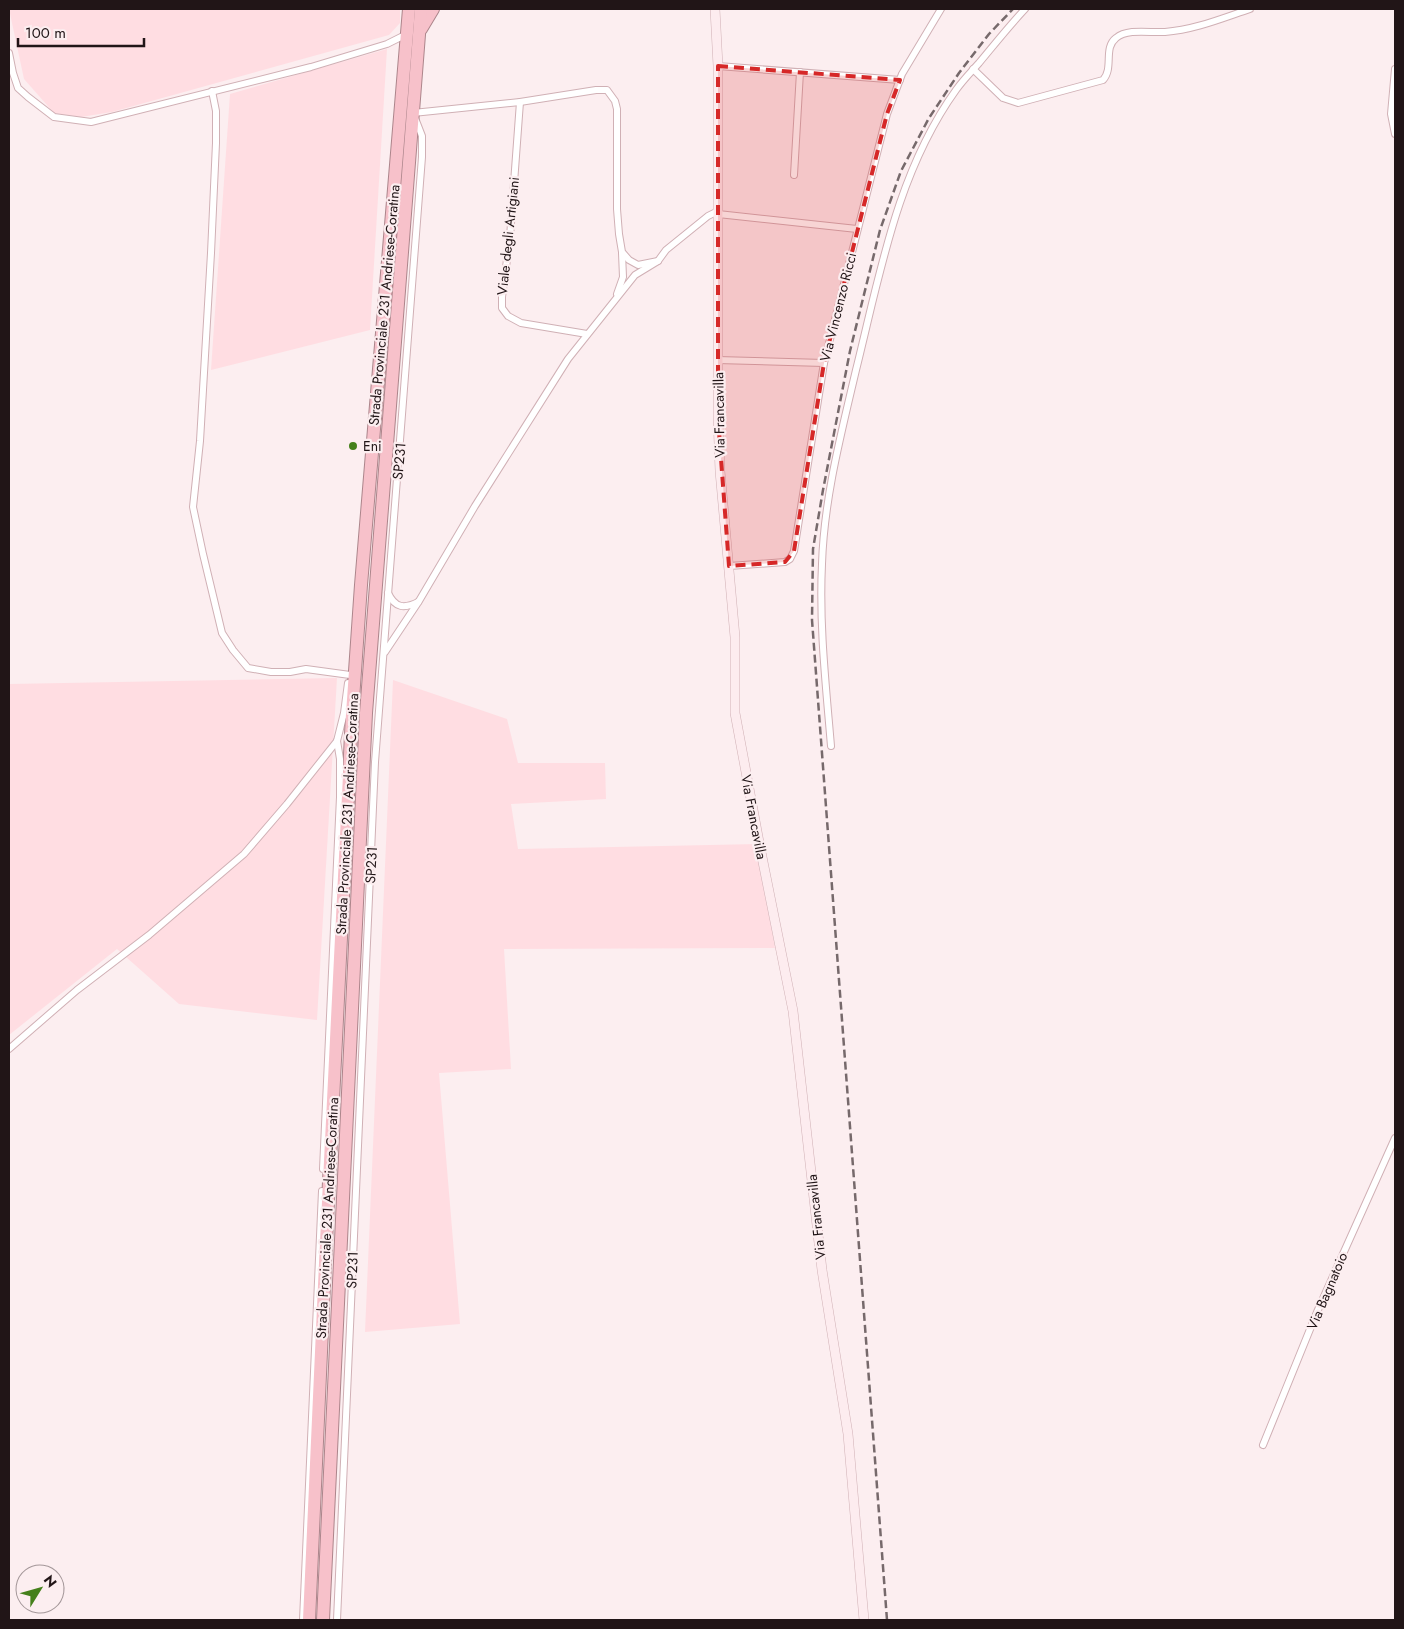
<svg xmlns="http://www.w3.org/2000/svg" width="1404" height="1629" font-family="Jost,sans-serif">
  <rect width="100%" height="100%" fill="#fceef0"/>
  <g fill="#ffdde2">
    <path d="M9 9H400V23L389 35 112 112 81 117 54 113 24 79Z"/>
    <path d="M387 49 370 330 211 370 230 94Z"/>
    <path d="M337 678 317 1020 179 1004 117 949 9 1035V684Z"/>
    <path d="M393 680 507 719 518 763H605L606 799 511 804 518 849 758 844 775 948 504 949 511 1069 439 1073 460 1324 365 1332Z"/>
  </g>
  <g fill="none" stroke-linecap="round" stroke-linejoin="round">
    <g stroke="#d0b0b5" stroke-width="8">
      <g id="street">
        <path d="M9 53 13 73 18 88 28 97 54 117 91 122 311 67 387 44 407 34"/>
        <path d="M718 66 900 80"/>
        <path d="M973 69 1003 98 1018 103 1103 80C1114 68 1103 48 1116 38 1128 28 1150 33 1165 32 1194 30 1223 18 1250 9"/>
        <path d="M1395 69 1391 114 1395 134"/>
        <path d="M212 91 216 111V143L211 253 200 441 193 507 203 554 222 633 233 650 248 668 271 672H290L306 669 350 675"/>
        <path d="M520 102 510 237 502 297V308L508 316 521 323 587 334"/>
        <path d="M794 175 800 72"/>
        <path d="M718 214 857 229"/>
        <path d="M617 294 623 277 622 253"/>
        <path d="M717 360 824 363"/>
        <path d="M729 566 785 562 790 559 794 551 824 363 887 114 902 74 941 9"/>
        <path d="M388 593C395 608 404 609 418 602"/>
        <path d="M385 652 419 601 475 506 568 359 635 275 658 261 666 250 708 216 718 211"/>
        <path d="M831 746C826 686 819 625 822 564 824 499 841 434 856 370 880 274 897 172 956 90 963 80 971 72 979 63 994 45 1009 26 1025 9"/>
        <path d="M9 1049 77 990 149 935 244 854 287 804 337 741 344 713 348 683"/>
        <path d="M323 1169 340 797V759L337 741"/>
        <path d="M1263 1445 1317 1312 1395 1138"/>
        <path d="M303 1620 322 1191"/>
        <path d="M337 1620 375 762 422 157V136L413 113 520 102 596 90H607L615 101 617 109V209L619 234 622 252 629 260 638 265 658 261"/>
      </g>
    </g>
    <g stroke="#d0b0b5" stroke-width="10">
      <path id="secondary" d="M715 9 718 66V418L720 471 735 637V713L759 842 793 1011 822 1270 848 1434 864 1620"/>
    </g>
    <g stroke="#ac858b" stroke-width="14">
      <g id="highway">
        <path d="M421 29 433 9"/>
        <path d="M309 1620 325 1263 352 714 361 585 409 9"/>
        <path d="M323 1620 366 713 421 9"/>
      </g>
    </g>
    <use href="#street" stroke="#fff" stroke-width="6"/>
    <use href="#secondary" stroke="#fdecef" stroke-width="9"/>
    <use href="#highway" stroke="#f7c1ca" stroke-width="12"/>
    <path stroke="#76696b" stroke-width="2.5" stroke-dasharray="8 4" stroke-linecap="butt" d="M887 1620 812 620 813 549 823 490 850 351 880 230 901 171 929 118 959 73 989 34 1013 9"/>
  </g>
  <path fill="#d62828" fill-opacity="0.2" stroke="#d62828" stroke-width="4" stroke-dasharray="10 6" stroke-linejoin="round" d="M718 66 900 80 887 114 824 363 794 551 785 562 729 566 718 418Z"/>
  <circle fill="#45801b" stroke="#fceef0" stroke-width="2" cx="353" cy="446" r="5"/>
  <g text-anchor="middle" stroke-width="4.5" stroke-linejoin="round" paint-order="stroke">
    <g font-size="14" fill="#211517" stroke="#fceef0">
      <text transform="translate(508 236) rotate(-84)" y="5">Viale degli Artigiani</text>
      <text transform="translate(384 305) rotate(-85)" y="5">Strada Provinciale 231 Andriese-Coratina</text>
      <text transform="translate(838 307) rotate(-76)" y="5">Via Vincenzo Ricci</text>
      <text transform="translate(719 415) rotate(-91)" y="5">Via Francavilla</text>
      <text transform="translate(399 461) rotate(-85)" y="5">SP231</text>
      <text transform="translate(347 814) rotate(-87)" y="5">Strada Provinciale 231 Andriese-Coratina</text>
      <text transform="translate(754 817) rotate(79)" y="5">Via Francavilla</text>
      <text transform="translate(371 865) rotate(-87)" y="5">SP231</text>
      <text transform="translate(816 1217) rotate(-96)" y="5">Via Francavilla</text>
      <text transform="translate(327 1218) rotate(-87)" y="5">Strada Provinciale 231 Andriese-Coratina</text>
      <text transform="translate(352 1270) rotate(-88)" y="5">SP231</text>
      <text transform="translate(1327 1291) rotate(-67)" y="5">Via Bagnatoio</text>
    </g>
    <g font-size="14" fill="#211517" stroke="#fceef0" text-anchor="start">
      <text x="363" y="451">Eni</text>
    </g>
  </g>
  <rect width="1404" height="1629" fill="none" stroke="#211517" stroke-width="20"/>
  <g transform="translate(40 1589) rotate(53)"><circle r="24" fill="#fceef0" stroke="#a49799"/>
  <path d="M0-4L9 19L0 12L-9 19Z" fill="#45801b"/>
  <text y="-8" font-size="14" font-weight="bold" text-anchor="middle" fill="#211517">N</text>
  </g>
  <path d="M18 38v8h126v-8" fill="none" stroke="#211517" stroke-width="2.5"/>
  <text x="25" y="38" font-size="15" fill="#211517" stroke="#fceef0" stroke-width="4" paint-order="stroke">100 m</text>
</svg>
